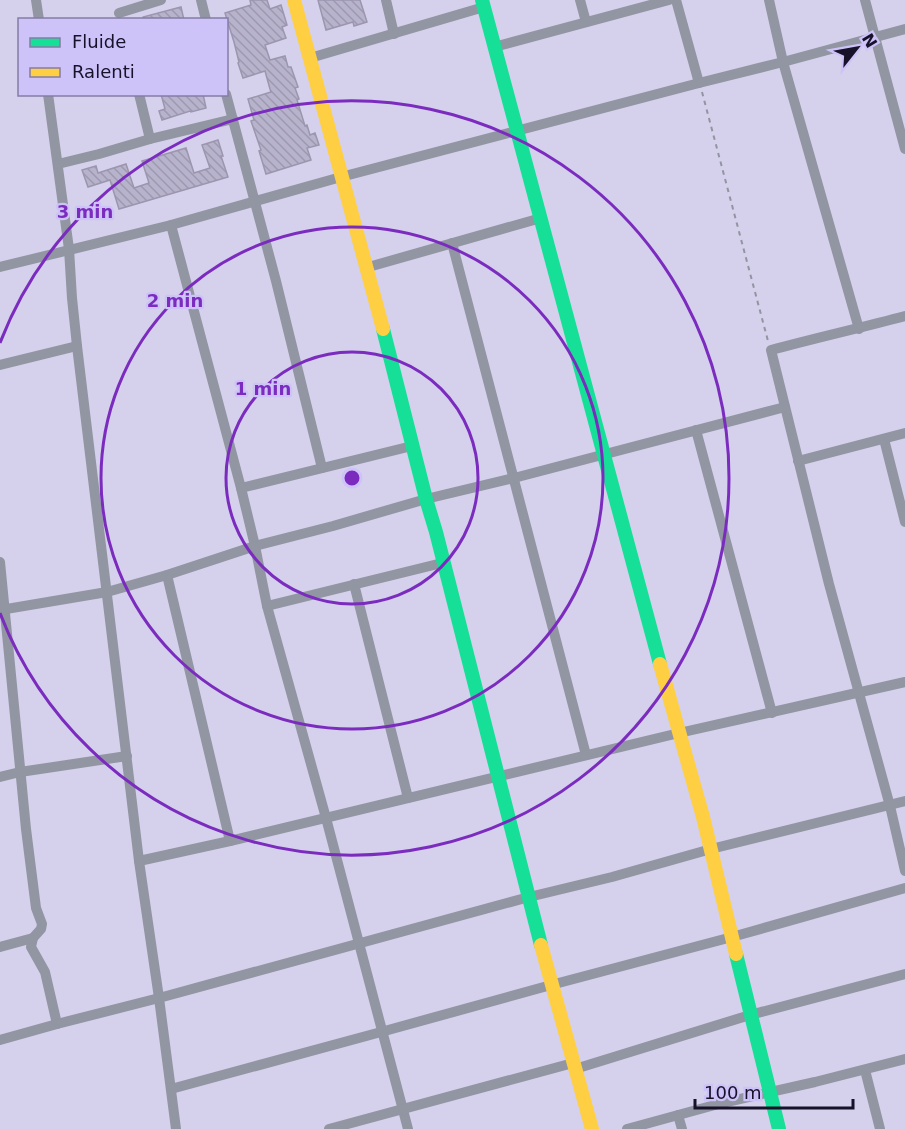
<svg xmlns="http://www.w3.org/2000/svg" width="905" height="1129" font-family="'DejaVu Sans',sans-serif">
  <defs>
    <pattern id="building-back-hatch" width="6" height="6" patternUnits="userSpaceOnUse" patternTransform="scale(1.5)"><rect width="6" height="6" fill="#b8b3cc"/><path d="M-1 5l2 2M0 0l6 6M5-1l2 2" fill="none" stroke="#9d99af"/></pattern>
  </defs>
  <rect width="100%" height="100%" fill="#d5d0ec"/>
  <g fill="url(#building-back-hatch)" stroke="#9b96ae" stroke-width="1.5">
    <path d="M250 0H267L270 9 281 5 287 25 282 27 286 38 265 45 270 60 285 56 288 67H291L298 87 295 88 299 99 297 100 305 126 307 125 310 135 315 133 319 145 307 148 311 160 266 174 259 151 261 150 251 121 254 120 248 99 271 92 270 89 265 71 243 78 238 63 239 62 234 42 225 13 251 5Z"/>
    <path d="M318 0H360L367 22 354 26 353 22 326 30Z"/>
    <path d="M181 7 184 20H143V17Z"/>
    <path d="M161 94H203L206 108 191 112 190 111 162 120 159 111 165 109Z"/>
    <path d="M218 140 223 156H221L228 177 119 209 110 180 88 187 82 170 96 166 98 173 126 164 134 188 149 183 142 161 186 148 194 173 210 168 202 145Z"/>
  </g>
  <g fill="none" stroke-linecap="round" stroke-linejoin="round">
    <path stroke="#9295a1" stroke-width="2" stroke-dasharray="4.5 4.5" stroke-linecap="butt" d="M702 92 768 341"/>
    <g stroke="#9196a2" stroke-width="10">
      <path d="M36 0 39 20"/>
      <path d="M201 0 206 20"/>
      <path d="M386 0 394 34"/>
      <path d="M580 0 586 22"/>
      <path d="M676 0 699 83"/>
      <path d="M769 0 783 62 859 329"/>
      <path d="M865 0 905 149"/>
      <path d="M119 13 161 0"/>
      <path d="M494 47 669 0"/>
      <path d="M310 58 484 7"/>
      <path d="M48 94 69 249 72 298 77 346 139 861 159 998 176 1129"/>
      <path d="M139 94 150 139"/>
      <path d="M226 94 276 281 322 468"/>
      <path d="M58 164 99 154 150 139 233 119"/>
      <path d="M171 225 241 488 255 546 267 606 326 818 408 1129"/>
      <path d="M452 243 586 755"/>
      <path d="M0 267 171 225 341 177 699 83 783 62 905 29"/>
      <path d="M365 268 541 218"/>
      <path d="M905 316C860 328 815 338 771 350L829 584 890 806 905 871"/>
      <path d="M0 365 77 346"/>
      <path d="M696 430 772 713"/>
      <path d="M884 439 905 522"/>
      <path d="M798 461 905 433"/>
      <path d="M241 488 412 446"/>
      <path d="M0 562 26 829 36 908 42 924 41 929 33 938 31 947 45 972 57 1024"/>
      <path d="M167 575 230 841"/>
      <path d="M354 584 408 798"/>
      <path d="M267 606 442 563"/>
      <path d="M0 610 107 592 167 575 255 546 333 526 426 499 514 478 785 407"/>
      <path d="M0 777 20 772 127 756"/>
      <path d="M139 861 230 841 679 733 905 682"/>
      <path d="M0 947 33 938"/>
      <path d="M0 1040 57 1024 159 998 529 897 612 877 711 849 905 801"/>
      <path d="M575 1069 750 1015 905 974"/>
      <path d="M865 1070 880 1129"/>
      <path d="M171 1089 381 1032 551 985 732 937 905 888"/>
      <path d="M678 1115 682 1129"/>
      <path d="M329 1129 573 1063"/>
      <path d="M627 1129 722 1103 815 1082 905 1059"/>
    </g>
    <g stroke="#16e098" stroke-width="14">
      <path d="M482 0 660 664"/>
      <path d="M383 329 426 499 436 532 541 945"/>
      <path d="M736 954 779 1129"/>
    </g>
    <g stroke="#ffcf43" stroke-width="14">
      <path d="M294 0 383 329"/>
      <path d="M660 664 703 817 736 954"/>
      <path d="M541 945 592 1129"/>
    </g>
  </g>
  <g fill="none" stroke="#7b2cbf" stroke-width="3">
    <circle cx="352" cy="478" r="126"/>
    <circle cx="352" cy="478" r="251"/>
    <path d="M0 343A377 377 0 1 1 0 613"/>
  </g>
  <circle cx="352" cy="478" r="9" fill="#7b2cbf" stroke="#cec3f9" stroke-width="3"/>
  <g font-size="18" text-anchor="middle" font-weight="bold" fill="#7b2cbf" stroke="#cec3f9" stroke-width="4.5" stroke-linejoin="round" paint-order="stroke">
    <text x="85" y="218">3 min</text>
    <text x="175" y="307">2 min</text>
    <text x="263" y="395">1 min</text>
  </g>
  <rect x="18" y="18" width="210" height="78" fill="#cec3f9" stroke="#857ca6" stroke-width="1.5"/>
  <rect x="30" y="38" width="30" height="9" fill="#16e098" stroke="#857ca6" stroke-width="1.5"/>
  <text x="72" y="48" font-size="18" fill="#171129">Fluide</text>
  <rect x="30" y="68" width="30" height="9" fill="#ffcf43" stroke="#857ca6" stroke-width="1.5"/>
  <text x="72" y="78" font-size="18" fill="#171129">Ralenti</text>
  <g transform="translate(857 48) rotate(59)" stroke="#cec3f9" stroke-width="4.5" paint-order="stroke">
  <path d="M0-4.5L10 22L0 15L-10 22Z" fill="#171129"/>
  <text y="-9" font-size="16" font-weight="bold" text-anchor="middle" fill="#171129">N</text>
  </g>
  <path d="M695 1099v9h158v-9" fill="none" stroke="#171129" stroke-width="3"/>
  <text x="704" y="1099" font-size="18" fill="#171129" stroke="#cec3f9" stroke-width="4.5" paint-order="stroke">100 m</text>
</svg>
